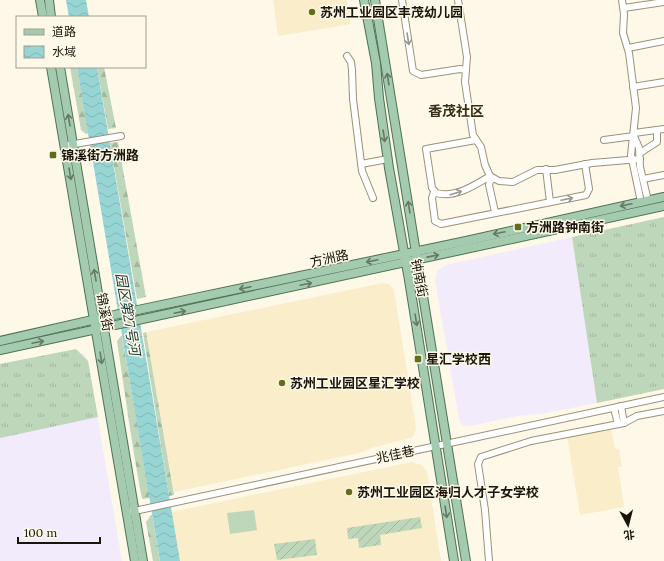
<svg xmlns="http://www.w3.org/2000/svg" width="664" height="561" font-family="Lora,'Noto Sans SC',serif">
  <defs>
    <pattern id="grass-tufts" width="24" height="20" patternUnits="userSpaceOnUse"><rect width="24" height="20" fill="#bed6ba"/><path d="M3 7l-1-3M5 7V3M7 7l1-3M15 17l-1-3M17 17v-4M19 17l1-3" fill="none" stroke="#a3b79f"/></pattern>
    <pattern id="forest-firs" width="22" height="20" patternUnits="userSpaceOnUse"><rect width="22" height="20" fill="#bed6ba"/><path d="M5 1l3.5 6h-7zM16 11l3.5 6h-7z" fill="#a3b79f"/></pattern>
    <pattern id="garden-furrows" width="10" height="10" patternUnits="userSpaceOnUse"><rect width="10" height="10" fill="#bed6ba"/><path d="M-1 1l2-2M0 10L10 0M9 11l2-2" fill="none" stroke="#a3b79f"/></pattern>
    <pattern id="water-waves" width="16" height="10" patternUnits="userSpaceOnUse"><rect width="16" height="10" fill="#97d5d5"/><path d="M0 5q4-4 8 0t8 0" fill="none" stroke="#82b6b6"/></pattern>
  </defs>
  <rect width="100%" height="100%" fill="#fef8e8"/>
  <g fill="#f1ebfc">
    <path d="M572 237 597 403 546 413 517 416 470 426H463L459 419 435 280 438 270 446 265Z"/>
    <path d="M77 352 84 354 88 361 122 561H0V364H15Z"/>
  </g>
  <g fill="#faedca">
    <path d="M273 0H347L351 24 278 36Z"/>
    <path d="M383 283 389 284 394 290 416 428 414 435 411 438 375 447 359 453 174 492 146 332Z"/>
    <path d="M611 428 615 449H619L622 467H618L624 507 580 515 567 436Z"/>
    <path d="M412 462 422 465 427 471 441 561H180L171 512Z"/>
  </g>
  <g fill="url(#grass-tufts)">
    <path d="M664 217V389L597 403 572 237Z"/>
    <path d="M76 349 88 361 98 417 0 438V364Z"/>
  </g>
  <g fill="url(#forest-firs)">
    <path d="M70 67H77L89 133 86 134 81 130Z"/>
    <path d="M97 67H104L116 128 108 129Z"/>
    <path d="M118 142 146 297 137 299 110 143Z"/>
    <path d="M146 332 174 495 169 496 143 333Z"/>
    <path d="M121 336H122L150 498 142 499C132 446 125 394 117 341Z"/>
    <path d="M152 514 160 561H153L146 522Z"/>
  </g>
  <g fill="url(#garden-furrows)">
    <path d="M420 517 422 528 380 535 381 545 359 548 358 538 348 539 347 528Z"/>
    <path d="M315 539 317 555 277 560 274 544Z"/>
  </g>
  <path fill="#bed6ba" d="M254 510 257 530 230 534 227 513Z"/>
  <g fill="url(#water-waves)">
    <path d="M66 0H86L89 17H69Z"/>
    <path d="M77 67H97L180 561H160Z"/>
  </g>
  <g fill="none" stroke-linecap="round" stroke-linejoin="round">
    <g stroke="#9b9178" stroke-width="8">
      <g id="minor">
        <path d="M402 0 413 71 421 75 460 69 466 70"/>
        <path d="M458 0 467 57 465 82 473 135 481 147 485 165 490 176 499 181 513 182 537 170H555L592 163 640 159"/>
        <path d="M622 0 624 14 623 33 629 53 636 108 631 155 641 202"/>
        <path d="M624 8 664 2"/>
        <path d="M628 48 664 41"/>
        <path d="M347 56 351 62 352 70 353 99 362 171 373 198"/>
        <path d="M633 87 664 82"/>
        <path d="M634 133 664 129"/>
        <path d="M634 136 639 148 640 167 648 201"/>
        <path d="M476 140 426 149 432 188 436 193C455 198 474 186 490 176"/>
        <path d="M604 140 634 136"/>
        <path d="M69 145 121 136"/>
        <path d="M640 153 657 142V130"/>
        <path d="M361 164 388 159"/>
        <path d="M546 169 550 202"/>
        <path d="M493 179 490 181 489 185 495 212"/>
        <path d="M643 179 664 175"/>
        <path d="M434 192 432 198 435 221 441 224 586 195 589 189 585 164"/>
        <path d="M621 406 624 423"/>
        <path d="M614 408 618 424"/>
        <path d="M130 512 664 397"/>
        <path d="M489 561 485 510 478 464 481 457 531 441 624 423 637 416 664 411"/>
      </g>
    </g>
    <g stroke="#4c7353" stroke-width="10">
      <g id="major">
        <path d="M40 0 43 17"/>
        <path d="M49 0 51 17"/>
        <path d="M364 0 376 63 379 98 389 168 409 280 454 561"/>
        <path d="M375 0 466 561"/>
        <path d="M51 67 135 561"/>
        <path d="M60 67 143 561"/>
        <path d="M0 341 114 315 466 241 664 197"/>
        <path d="M0 350 664 206"/>
      </g>
    </g>
    <use href="#minor" stroke="#fff" stroke-width="6"/>
    <use href="#major" stroke="#a4caaf" stroke-width="8"/>
  </g>
  <defs><path id="oneway-shaft" d="M-6 0H5M1.5-3L5.5 0L1.5 3" fill="none" stroke-width="1.6" stroke-linecap="round" stroke-linejoin="round"/></defs>
  <g stroke="#989691">
    <use href="#oneway-shaft" transform="translate(408 39) rotate(81)"/>
    <use href="#oneway-shaft" transform="translate(456 193) rotate(-18)"/>
    <use href="#oneway-shaft" transform="translate(567 199) rotate(-12)"/>
  </g>
  <g stroke="#657965">
    <use href="#oneway-shaft" transform="translate(388 79) rotate(-99)"/>
    <use href="#oneway-shaft" transform="translate(69 120) rotate(-100)"/>
    <use href="#oneway-shaft" transform="translate(384 136) rotate(81)"/>
    <use href="#oneway-shaft" transform="translate(70 174) rotate(80)"/>
    <use href="#oneway-shaft" transform="translate(626 205) rotate(168)"/>
    <use href="#oneway-shaft" transform="translate(409 207) rotate(-99)"/>
    <use href="#oneway-shaft" transform="translate(499 233) rotate(168)"/>
    <use href="#oneway-shaft" transform="translate(433 256) rotate(-11)"/>
    <use href="#oneway-shaft" transform="translate(372 261) rotate(168)"/>
    <use href="#oneway-shaft" transform="translate(95 275) rotate(-100)"/>
    <use href="#oneway-shaft" transform="translate(306 284) rotate(-12)"/>
    <use href="#oneway-shaft" transform="translate(245 288) rotate(168)"/>
    <use href="#oneway-shaft" transform="translate(180 312) rotate(-12)"/>
    <use href="#oneway-shaft" transform="translate(416 320) rotate(81)"/>
    <use href="#oneway-shaft" transform="translate(38 342) rotate(-12)"/>
    <use href="#oneway-shaft" transform="translate(101 358) rotate(81)"/>
    <use href="#oneway-shaft" transform="translate(446 512) rotate(81)"/>
  </g>
  <g fill="#626f1a" stroke="#fef8e8" stroke-width="1.5">
    <circle cx="312" cy="12" r="4"/>
    <rect x="49" y="151" width="8" height="8" rx="2"/>
    <rect x="514" y="223" width="8" height="8" rx="2"/>
    <rect x="414" y="355" width="8" height="8" rx="2"/>
    <circle cx="282" cy="383" r="4"/>
    <circle cx="349" cy="492" r="4"/>
  </g>
  <g text-anchor="middle" stroke-width="3" stroke-linejoin="round" paint-order="stroke">
    <g font-size="13" font-weight="bold" fill="#19150b" stroke="#fef8e8" text-anchor="start">
      <text x="320" y="17">苏州工业园区丰茂幼儿园</text>
      <text x="61" y="160">锦溪街方洲路</text>
      <text x="526" y="232">方洲路钟南街</text>
      <text x="426" y="364">星汇学校西</text>
      <text x="290" y="388">苏州工业园区星汇学校</text>
      <text x="357" y="497">苏州工业园区海归人才子女学校</text>
    </g>
    <g font-size="13" fill="#19150b" stroke="#fef8e8">
      <text transform="translate(329 258) rotate(-12)" y="5">方洲路</text>
      <text transform="translate(420 278) rotate(79)" y="5">钟南街</text>
      <text transform="translate(105 312) rotate(80)" y="5">锦溪街</text>
      <text transform="translate(395 454) rotate(-12)" y="5">兆佳巷</text>
    </g>
    <g font-size="14" font-weight="bold" fill="#372e18" stroke="#fef8e8">
      <text x="456" y="116">香茂社区</text>
    </g>
    <g font-size="14" font-style="italic" fill="#163636" stroke="#fef8e8">
      <text transform="translate(128 314) rotate(80)" y="5">园区第27号河</text>
    </g>
  </g>
  <rect x="16" y="16" width="130" height="52" fill="#fef8e8" stroke="#a29d90"/>
  <rect x="24" y="29" width="20" height="6" fill="#a4caaf" stroke="#a29d90"/>
  <text x="52" y="36" font-size="12" fill="#19150b">道路</text>
  <rect x="24" y="46" width="20" height="12" fill="url(#water-waves)" stroke="#a29d90"/>
  <text x="52" y="56" font-size="12" fill="#19150b">水域</text>
  <g transform="translate(628 525) rotate(173)" stroke="#fef8e8" stroke-width="3" paint-order="stroke">
  <path d="M0-3L7 15L0 10L-7 15Z" fill="#19150b"/>
  <text y="-6" font-size="11" font-weight="bold" text-anchor="middle" fill="#19150b">北</text>
  </g>
  <path d="M18 537v6h82v-6" fill="none" stroke="#19150b" stroke-width="2"/>
  <text x="24" y="537" font-size="12" fill="#19150b" stroke="#fef8e8" stroke-width="3" paint-order="stroke">100 m</text>
</svg>
